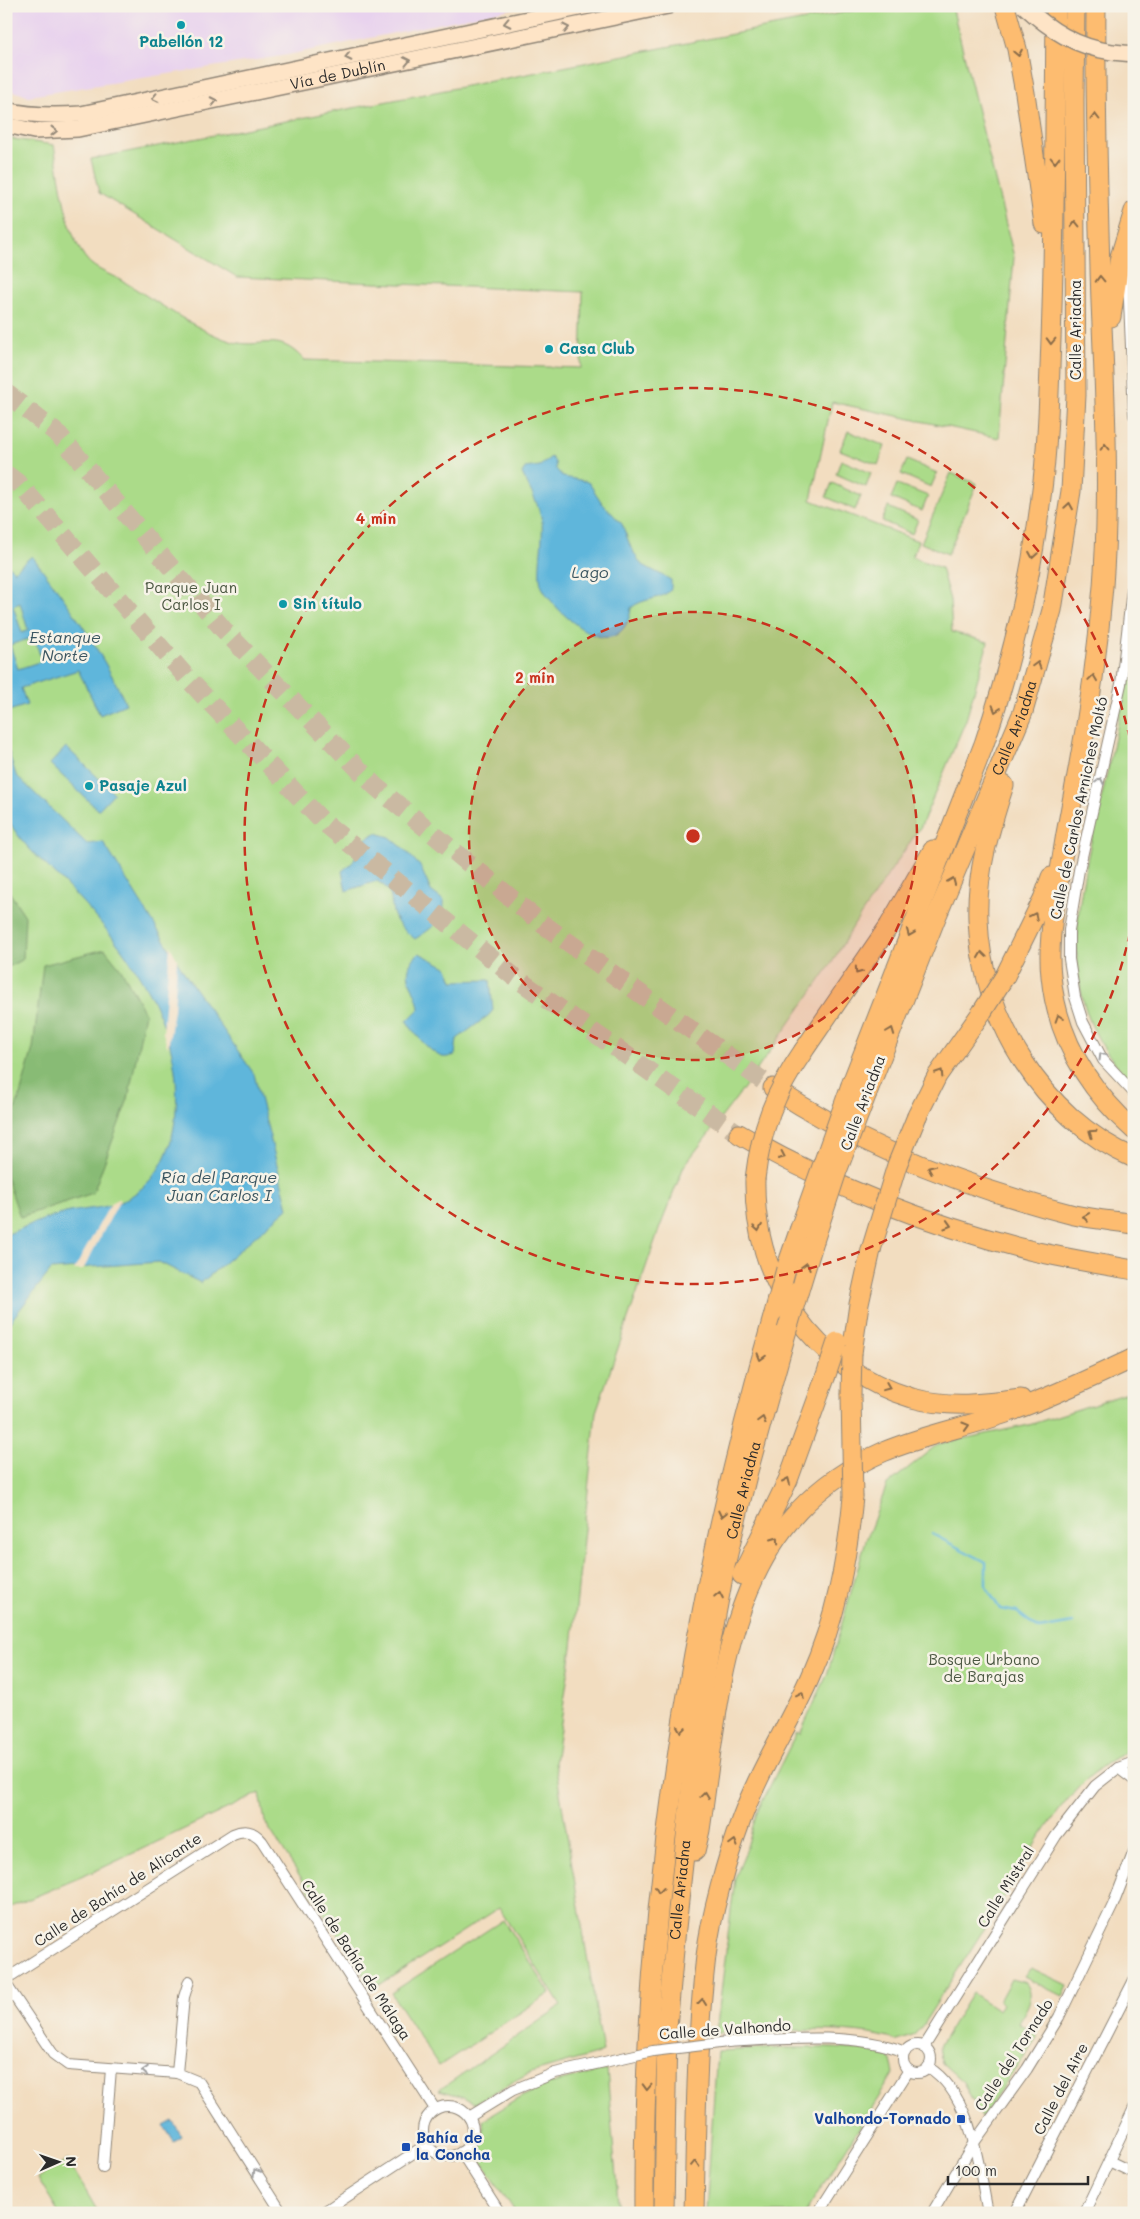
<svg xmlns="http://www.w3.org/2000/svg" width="1140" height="2219" font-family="Mali,sans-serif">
  <rect width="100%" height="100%" fill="#f7f3e8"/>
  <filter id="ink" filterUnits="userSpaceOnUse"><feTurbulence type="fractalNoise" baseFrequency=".02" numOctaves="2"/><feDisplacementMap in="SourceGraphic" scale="10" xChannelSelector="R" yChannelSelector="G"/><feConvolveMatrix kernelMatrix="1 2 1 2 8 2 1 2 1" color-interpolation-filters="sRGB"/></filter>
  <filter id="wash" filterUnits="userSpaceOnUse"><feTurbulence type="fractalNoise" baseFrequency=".0096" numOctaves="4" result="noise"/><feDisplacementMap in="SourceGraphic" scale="20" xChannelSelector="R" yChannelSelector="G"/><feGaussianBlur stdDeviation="1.12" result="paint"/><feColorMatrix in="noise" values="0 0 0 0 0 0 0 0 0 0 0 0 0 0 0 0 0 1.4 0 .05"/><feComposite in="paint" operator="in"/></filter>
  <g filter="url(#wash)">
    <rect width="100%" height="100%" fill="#f2ddc0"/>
    <path fill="#e8d2ee" d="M6 6H525L287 55 29 96 6 89Z"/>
    <g fill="#abdb89" stroke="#6b835a">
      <path d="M877 6H952L1014 257 999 438 832 402 811 500 918 541 912 557 941 568 950 600 952 632 988 642 966 720 921 826 854 925 830 966 744 1088 684 1166 658 1232 596 1412 572 1647 555 1763 603 2052 527 2074 475 2103 461 2096 439 2090 561 2006 499 1908 373 1989 265 1822 260 1793 102 1868 6 1909V138L54 145C60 177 66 237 88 261 95 269 111 275 121 280 153 299 196 330 230 341 261 351 276 329 304 360L581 368 583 292 237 277 99 193 91 159Z"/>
      <path d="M848 431 885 446 878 465 840 450Z"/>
      <path d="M841 460 871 473 866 487 836 474Z"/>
      <path d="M907 460 937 473 931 487 901 474Z"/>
      <path d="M951 473 977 484 948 554 921 543Z"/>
      <path d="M832 483 861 496 855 510 826 497Z"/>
      <path d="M897 484 928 496 922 511 891 498Z"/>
      <path d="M888 507 918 520 912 534 882 521Z"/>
      <path d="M1134 622V1083C1042 1000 1083 881 1106 778 1118 726 1128 675 1134 622Z"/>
      <path d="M1134 1391V1749C1070 1772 1032 1853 998 1907 973 1947 947 1986 922 2026L914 2035 898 2041C852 2024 766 2032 716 2033L735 1878 745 1854 757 1812 797 1732 800 1734 827 1675 866 1540 887 1485 938 1444 1029 1425Z"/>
      <path d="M503 1920 550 1993 439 2066 391 1993Z"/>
      <path d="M1031 1968 1067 1985 1062 1996 1024 1977Z"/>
      <path d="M1011 1979 1026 1983C1036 1998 1026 2009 1018 2023L1038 2036 982 2118 963 2082 942 2063 939 2047 972 1993 998 2010 1002 2004 999 2001Z"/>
      <path d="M783 2048C818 2048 856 2046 890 2056L894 2073 805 2213H706L717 2051Z"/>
      <path d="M607 2070 619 2213H516L476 2153 484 2131 483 2120 521 2097 552 2083Z"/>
      <path d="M68 2160 98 2212 97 2213H59L38 2178Z"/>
    </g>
    <g fill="#88bb75" stroke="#5a7350">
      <path d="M6 887 25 916 23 959 8 967 6 963Z"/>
      <path d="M105 949 121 969 145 1013 128 1099 93 1193 20 1217 6 1176V1133L19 1099 33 1048 43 965Z"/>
    </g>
    <g fill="#5eb6db" stroke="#447083" fill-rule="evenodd">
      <path d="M551 457 555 462 556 469 563 477 585 481 589 483 602 503 622 524 631 548 641 564 671 580V589C662 601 643 597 631 608 630 619 625 631 614 636 592 646 551 606 542 587 536 574 544 540 542 522 540 505 529 489 522 473L525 468 540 466Z"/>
      <path d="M32 556C69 604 100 648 126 704L100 715 78 670 21 688 27 705 6 712V563L14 571ZM20 603 28 630 22 633 13 606ZM34 637 42 661 18 669 10 645Z"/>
      <path d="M6 744 16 775 87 844 103 842 189 980 254 1074 288 1208 201 1283 159 1262 51 1270 6 1327V1235C26 1226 45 1218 66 1213 94 1206 112 1211 137 1192 164 1172 174 1141 176 1109 183 1022 125 945 67 886 47 864 21 846 8 819 3 809 6 758 6 744Z"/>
      <path d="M66 747 114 793 98 810 50 764Z"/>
      <path d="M376 833 390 837 403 848 420 866 431 891 444 901C445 920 431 929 415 939 408 933 399 927 395 918 388 901 397 893 377 881L346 891 342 871 352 863 365 839Z"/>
      <path d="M419 953 448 968 453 981 490 980 493 1010 489 1015 457 1039 455 1055C451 1056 446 1058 443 1057 433 1056 411 1030 407 1021L419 1009C417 986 396 975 419 953Z"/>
      <path d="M173 2121 182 2137 174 2142 164 2126Z"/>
    </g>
    <g fill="#f2ddc0">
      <path d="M170 946 177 959 174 1009 168 1048 163 1033Z"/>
      <path d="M121 1198 83 1270H74L111 1203Z"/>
    </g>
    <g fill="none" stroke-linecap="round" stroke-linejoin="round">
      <path stroke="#5eb6db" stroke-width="2.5" d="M932 1534 986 1562V1587L1000 1609 1017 1612 1039 1629 1073 1623"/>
    </g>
  </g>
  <g filter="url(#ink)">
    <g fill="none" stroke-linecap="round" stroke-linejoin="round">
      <g stroke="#cab9a2" stroke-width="19" stroke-dasharray="19 9" stroke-linecap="butt">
        <path d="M6 393 59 435 223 629 375 786 540 922 773 1088"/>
        <path d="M6 474 19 484 188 679 322 821 513 976 739 1134"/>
      </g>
      <g stroke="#8e8476" stroke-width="12">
        <g id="street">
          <path d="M1134 242 1128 278 1134 415"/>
          <path d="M1134 572 1121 684 1079 870 1069 930V959L1075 997 1083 1022 1103 1060 1134 1093"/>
          <path d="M1118 1768 1134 1780"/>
          <path d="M6 1979 233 1834C244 1829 254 1831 262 1841L435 2109"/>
          <path d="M6 1984 53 2054 68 2065 177 2073 199 2082 282 2213"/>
          <path d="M728 2042C781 2039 856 2032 905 2052"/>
          <circle cx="917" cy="2059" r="14"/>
          <path d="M924 2047 1056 1836 1095 1786 1118 1768 1134 1762"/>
          <path d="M928 2067C973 2095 978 2165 988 2213"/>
          <path d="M177 2073 184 1997 189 1981"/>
          <circle cx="448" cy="2131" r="25"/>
          <path d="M469 2117 513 2090 555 2073 591 2065"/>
          <path d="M461 2152 500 2213"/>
          <path d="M1109 2161 1134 2173"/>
          <path d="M103 2167 111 2069"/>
          <path d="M322 2213 427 2144"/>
          <path d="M818 2213 909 2070"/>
          <path d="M932 2213 973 2144 1027 2069 1059 2017 1113 1905 1134 1851"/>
          <path d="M1015 2213 1134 1980"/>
          <path d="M1084 2213 1134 2108"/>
        </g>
      </g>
      <g stroke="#8e8476" stroke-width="18">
        <g id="secondary">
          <path d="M1112 52 1134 54"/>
          <path d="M6 110C31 116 55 116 81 114L589 6"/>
          <path id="s1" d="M6 125 34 131 78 129 668 6"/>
        </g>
      </g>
      <g stroke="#8e8476" stroke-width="21">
        <g id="highway">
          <path d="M1005 6 1017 49 1025 93 1044 224"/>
          <path d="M1096 6C1095 105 1098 203 1101 302 1105 396 1110 492 1103 586 1098 649 1089 713 1077 775 1069 815 1062 855 1056 895 1052 922 1048 949 1051 976 1057 1038 1088 1089 1134 1130"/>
          <path d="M1111 317 1120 257 1134 211"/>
          <path d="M1004 785C990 829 976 872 978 919 981 1017 1042 1118 1134 1158"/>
          <path d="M1005 976 1043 899 1051 877"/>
          <path d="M804 1050 889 926 933 850"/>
          <path d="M851 1085 984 744C1011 664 1031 581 1041 497 1048 445 1049 392 1051 339 1055 228 1055 117 1056 6"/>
          <path d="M773 1088C864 1148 968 1188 1074 1215 1093 1219 1114 1221 1134 1224"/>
          <path id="s2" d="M867 1093 935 920 1023 712 1052 610 1071 491 1076 395 1074 99 1075 6"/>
          <path d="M917 1116 937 1076 982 1012"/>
          <path d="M739 1134C827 1185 930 1225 1029 1250 1063 1258 1099 1264 1134 1270"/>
          <path d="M755 1179C753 1281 813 1368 912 1398 948 1408 985 1404 1021 1399"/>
          <path d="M786 1269 799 1231"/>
          <path d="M799 1290 814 1241"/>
          <path d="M852 1353 859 1304 871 1250"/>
          <path d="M851 1395 852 1448"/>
          <path d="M742 1575 788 1480 825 1378"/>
          <path d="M695 1851 700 1830C722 1683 725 1521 883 1452 923 1435 968 1427 1009 1412 1052 1397 1093 1377 1134 1358"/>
          <path d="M644 2213C642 1906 690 1605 775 1310"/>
          <path id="s3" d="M664 2213 667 2027 676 1928 702 1690 725 1566 747 1475 787 1330"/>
          <path d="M694 2213C696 2127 696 2041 706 1956 711 1915 727 1858 741 1820 759 1770 789 1725 810 1677 836 1619 847 1560 853 1497"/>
        </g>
      </g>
      <use href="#street" stroke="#fff" stroke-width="10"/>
      <use href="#secondary" stroke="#fee4c6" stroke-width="15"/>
      <use href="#highway" stroke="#fdbc70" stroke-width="19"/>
      <g stroke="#8e8476" stroke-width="12" stroke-linecap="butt">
        <path id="street-bridge" d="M591 2065 653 2051 728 2042"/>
      </g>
      <g stroke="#8e8476" stroke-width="18" stroke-linecap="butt">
        <path id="secondary-bridge" d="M1024 6C1050 30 1076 47 1112 52"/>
      </g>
      <g stroke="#8e8476" stroke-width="21" stroke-linecap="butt">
        <g id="highway-bridge">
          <path d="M982 1012 1005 976"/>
          <path d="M755 1179C761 1128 775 1092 804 1050"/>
          <path d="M799 1231 851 1085"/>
          <path d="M814 1241 837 1171 867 1093"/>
          <path d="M871 1250 897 1165 917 1116"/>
          <path d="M775 1310 786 1269"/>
          <path d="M787 1330 799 1290"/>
          <path d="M825 1378 837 1342"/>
          <path d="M851 1395 852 1353"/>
          <path d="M852 1448 853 1497"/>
        </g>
      </g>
      <use href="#street-bridge" stroke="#fff" stroke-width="10"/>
      <use href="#secondary-bridge" stroke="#fee4c6" stroke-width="15"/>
      <use href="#highway-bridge" stroke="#fdbc70" stroke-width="19"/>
    </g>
    <defs><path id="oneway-chevron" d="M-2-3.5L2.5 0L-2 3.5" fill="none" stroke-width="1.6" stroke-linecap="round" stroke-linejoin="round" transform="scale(1.25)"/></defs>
    <g stroke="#948878">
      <use href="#oneway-chevron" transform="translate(507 23) rotate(168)"/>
      <use href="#oneway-chevron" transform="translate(566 28) rotate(-12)"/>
      <use href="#oneway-chevron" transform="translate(348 57) rotate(168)"/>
      <use href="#oneway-chevron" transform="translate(407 61) rotate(-12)"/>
      <use href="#oneway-chevron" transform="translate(155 98) rotate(168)"/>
      <use href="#oneway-chevron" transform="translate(214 101) rotate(-12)"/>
      <use href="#oneway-chevron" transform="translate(54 131)"/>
    </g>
    <g stroke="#8a6c4a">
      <use href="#oneway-chevron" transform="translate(1018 53) rotate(79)"/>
      <use href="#oneway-chevron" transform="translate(1095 117) rotate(-90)"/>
      <use href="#oneway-chevron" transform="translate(1055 160) rotate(90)"/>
      <use href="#oneway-chevron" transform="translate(1075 224) rotate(-91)"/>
      <use href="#oneway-chevron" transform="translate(1100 279) rotate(-92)"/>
      <use href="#oneway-chevron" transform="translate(1051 341) rotate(92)"/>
      <use href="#oneway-chevron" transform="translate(1105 447) rotate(-91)"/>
      <use href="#oneway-chevron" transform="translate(1069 506) rotate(-81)"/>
      <use href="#oneway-chevron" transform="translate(1033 555) rotate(99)"/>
      <use href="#oneway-chevron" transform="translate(1037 665) rotate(-74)"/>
      <use href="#oneway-chevron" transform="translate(1093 678) rotate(-82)"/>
      <use href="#oneway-chevron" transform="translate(996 709) rotate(108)"/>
      <use href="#oneway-chevron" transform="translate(952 881) rotate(-67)"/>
      <use href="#oneway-chevron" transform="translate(1034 916) rotate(-64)"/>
      <use href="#oneway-chevron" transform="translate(910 933) rotate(112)"/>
      <use href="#oneway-chevron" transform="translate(982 955) rotate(-98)"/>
      <use href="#oneway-chevron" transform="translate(858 971) rotate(125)"/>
      <use href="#oneway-chevron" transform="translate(1059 1018) rotate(-108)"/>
      <use href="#oneway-chevron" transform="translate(891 1031) rotate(-69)"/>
      <use href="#oneway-chevron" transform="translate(940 1073) rotate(-57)"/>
      <use href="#oneway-chevron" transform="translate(1092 1133) rotate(-145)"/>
      <use href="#oneway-chevron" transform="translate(782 1156) rotate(25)"/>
      <use href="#oneway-chevron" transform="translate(931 1169) rotate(-157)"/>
      <use href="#oneway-chevron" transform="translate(1086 1217) rotate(-171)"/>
      <use href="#oneway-chevron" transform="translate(948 1225) rotate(17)"/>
      <use href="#oneway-chevron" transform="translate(758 1228) rotate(81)"/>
      <use href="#oneway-chevron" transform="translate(806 1266) rotate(-74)"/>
      <use href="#oneway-chevron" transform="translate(761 1357) rotate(106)"/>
      <use href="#oneway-chevron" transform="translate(887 1387) rotate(22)"/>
      <use href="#oneway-chevron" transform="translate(762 1420) rotate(-74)"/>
      <use href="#oneway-chevron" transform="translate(966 1426) rotate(-17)"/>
      <use href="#oneway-chevron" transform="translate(787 1481) rotate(-66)"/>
      <use href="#oneway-chevron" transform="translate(722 1514) rotate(103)"/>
      <use href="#oneway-chevron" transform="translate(776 1540) rotate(-55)"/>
      <use href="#oneway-chevron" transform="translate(719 1595) rotate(-79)"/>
      <use href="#oneway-chevron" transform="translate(801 1695) rotate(-64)"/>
      <use href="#oneway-chevron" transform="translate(681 1729) rotate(98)"/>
      <use href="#oneway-chevron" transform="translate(705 1795) rotate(-82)"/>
      <use href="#oneway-chevron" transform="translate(734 1843) rotate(-74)"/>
      <use href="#oneway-chevron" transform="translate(659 1890) rotate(97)"/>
      <use href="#oneway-chevron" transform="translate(702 2002) rotate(-84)"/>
      <use href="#oneway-chevron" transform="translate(647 2087) rotate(92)"/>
      <use href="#oneway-chevron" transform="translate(695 2164) rotate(-88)"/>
    </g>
    <g stroke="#a0a0a0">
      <use href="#oneway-chevron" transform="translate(1100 781) rotate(-77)"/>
      <use href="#oneway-chevron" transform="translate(1102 1056) rotate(-121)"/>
      <use href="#oneway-chevron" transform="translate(145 2071) rotate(-176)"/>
      <use href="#oneway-chevron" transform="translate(256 2172) rotate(-122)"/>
    </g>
  </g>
  <circle cx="693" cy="836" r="224" fill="#c8321e" fill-opacity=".12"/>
  <g fill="none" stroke="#c8321e" stroke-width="2.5" stroke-dasharray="9 6">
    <circle cx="693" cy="836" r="224"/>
    <path d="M1133 918A448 448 0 1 1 1133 754"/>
  </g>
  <g fill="#0f9aa8" stroke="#f7f3e8" stroke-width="2">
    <circle cx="181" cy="25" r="5"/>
    <circle cx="549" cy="349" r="5"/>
    <circle cx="283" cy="604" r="5"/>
    <circle cx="89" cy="786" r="5"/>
  </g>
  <g fill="#1a4fb4" stroke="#f7f3e8" stroke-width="2">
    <rect x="956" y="2114" width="10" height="10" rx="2.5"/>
    <rect x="401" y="2142" width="10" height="10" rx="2.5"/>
  </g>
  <g text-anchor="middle" stroke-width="5" stroke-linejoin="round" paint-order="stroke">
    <g font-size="15" font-weight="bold" fill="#0d838f" stroke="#f7f3e8" text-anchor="start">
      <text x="181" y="47" text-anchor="middle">Pabellón 12</text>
      <text x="559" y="354">Casa Club</text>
      <text x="293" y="609">Sin título</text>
      <text x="99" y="791">Pasaje Azul</text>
    </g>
    <g font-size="15" fill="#2b2b2b" stroke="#f7f3e8">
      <text dy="5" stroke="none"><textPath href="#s1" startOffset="338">Vía de Dublín</textPath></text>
      <text transform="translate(1076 330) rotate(-90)" y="5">Calle Ariadna</text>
      <text dy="5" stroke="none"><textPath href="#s2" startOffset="394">Calle Ariadna</textPath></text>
      <text transform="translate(1079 808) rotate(-78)" y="5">Calle de Carlos Arniches Moltó</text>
      <text transform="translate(863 1103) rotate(-69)" y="5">Calle Ariadna</text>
      <text dy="5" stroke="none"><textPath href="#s3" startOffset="729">Calle Ariadna</textPath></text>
      <text transform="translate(1006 1887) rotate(-58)" y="5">Calle Mistral</text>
      <text dy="5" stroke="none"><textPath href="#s3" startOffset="324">Calle Ariadna</textPath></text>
      <text transform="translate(118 1890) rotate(-33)" y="5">Calle de Bahía de Alicante</text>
      <text transform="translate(356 1960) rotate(57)" y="5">Calle de Bahía de Málaga</text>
      <text transform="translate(725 2030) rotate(-4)" y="5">Calle de Valhondo</text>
      <text transform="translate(1014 2055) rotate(-57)" y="5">Calle del Tornado</text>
      <text transform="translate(1061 2089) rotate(-63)" y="5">Calle del Aire</text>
    </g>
    <g font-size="15" fill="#4b5742" stroke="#f7f3e8">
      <text x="191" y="593">Parque Juan<tspan x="191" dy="17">Carlos I</tspan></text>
      <text x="984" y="1665">Bosque Urbano<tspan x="984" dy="17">de Barajas</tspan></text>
    </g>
    <g font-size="15" font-weight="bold" fill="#164399" stroke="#f7f3e8" text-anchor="end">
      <text x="951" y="2124">Valhondo-Tornado</text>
      <text x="416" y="2143" text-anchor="start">Bahía de<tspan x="416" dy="17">la Concha</tspan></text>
    </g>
    <g font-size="16" font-style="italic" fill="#3a5560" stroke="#f7f3e8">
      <text x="590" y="578">Lago</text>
      <text x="65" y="643">Estanque<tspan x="65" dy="18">Norte</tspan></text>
      <text x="219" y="1183">Ría del Parque<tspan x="219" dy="18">Juan Carlos I</tspan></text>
    </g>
  </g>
  <circle cx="693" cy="836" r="8" fill="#c8321e" stroke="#f7f3e8" stroke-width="2.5"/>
  <g font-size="15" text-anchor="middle" font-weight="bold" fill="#c8321e" stroke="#f7f3e8" stroke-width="5" stroke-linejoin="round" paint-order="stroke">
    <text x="376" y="524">4 min</text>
    <text x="535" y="683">2 min</text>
  </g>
  <rect width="1140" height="2219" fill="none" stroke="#f7f3e8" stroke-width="25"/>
  <g transform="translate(58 2162) rotate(88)" stroke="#f7f3e8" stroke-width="4" paint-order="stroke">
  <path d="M0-4L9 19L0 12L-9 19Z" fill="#2b2b2b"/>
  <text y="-8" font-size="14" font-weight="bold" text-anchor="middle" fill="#2b2b2b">N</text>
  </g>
  <path d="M948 2176v8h140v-8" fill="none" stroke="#2b2b2b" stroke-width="2.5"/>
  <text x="955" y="2176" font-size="15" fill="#2b2b2b" stroke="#f7f3e8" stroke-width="4" paint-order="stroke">100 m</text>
</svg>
